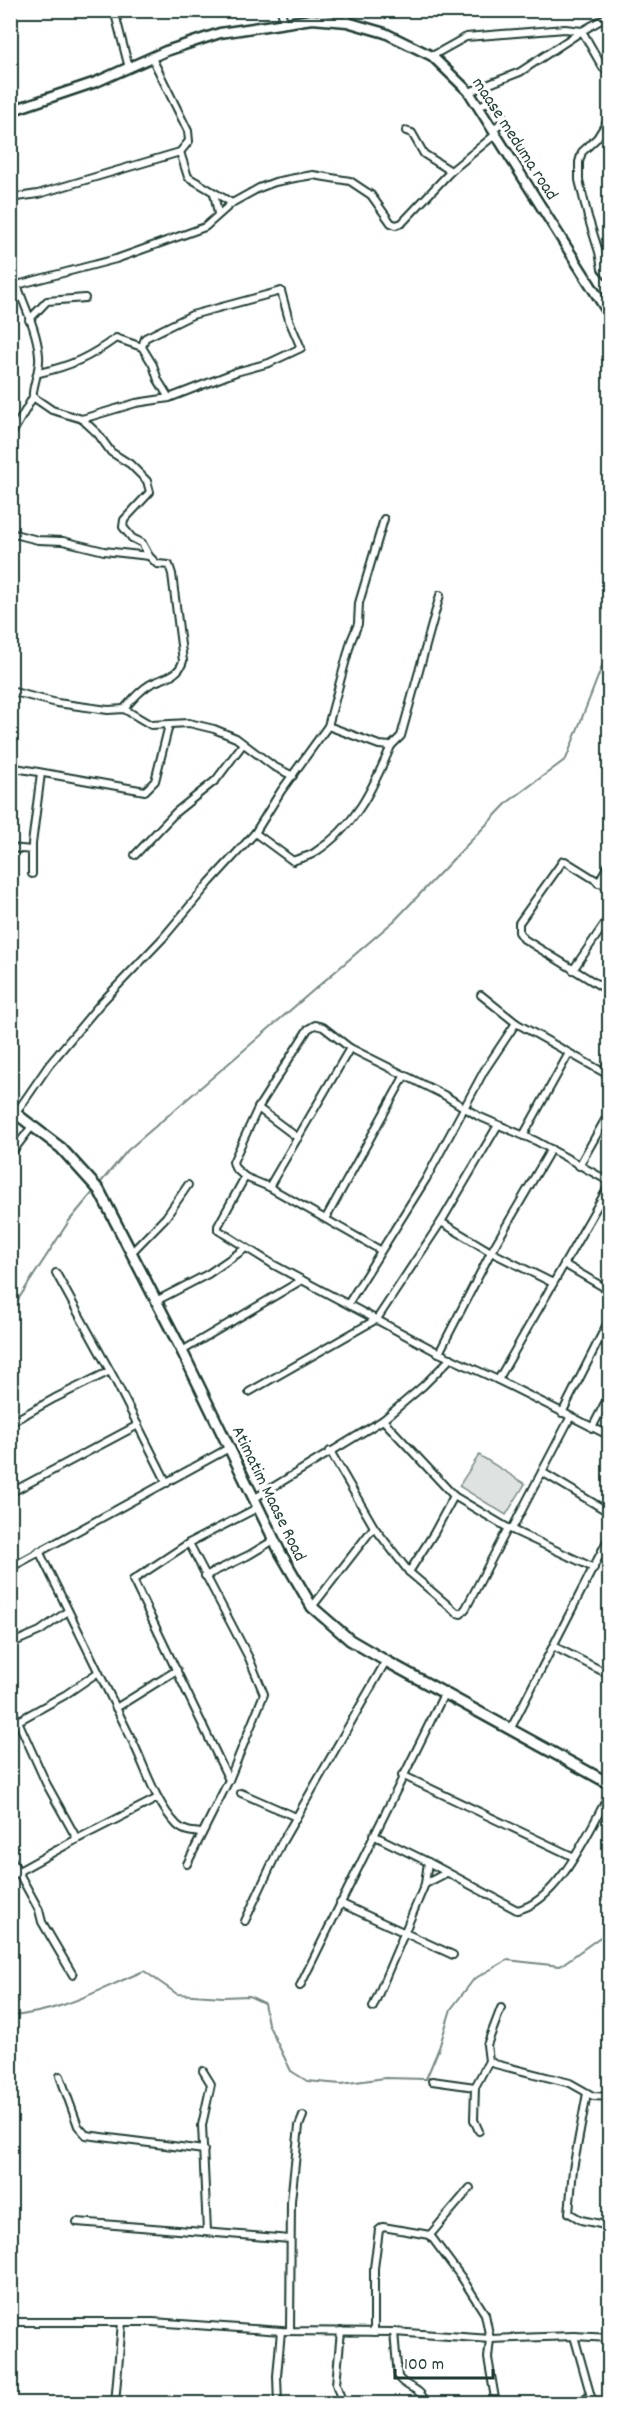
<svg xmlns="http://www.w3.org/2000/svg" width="620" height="2414" font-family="Dekko,sans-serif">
  <rect width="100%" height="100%" fill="#fff"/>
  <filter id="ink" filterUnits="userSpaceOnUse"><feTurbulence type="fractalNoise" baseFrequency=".0167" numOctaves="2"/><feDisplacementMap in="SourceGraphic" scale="12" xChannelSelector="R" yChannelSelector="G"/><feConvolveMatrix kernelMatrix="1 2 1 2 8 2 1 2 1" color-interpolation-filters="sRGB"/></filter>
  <g filter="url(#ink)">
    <path fill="#dee3e2" stroke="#7e908b" stroke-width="1.5" d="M479 1455 525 1484 506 1515 459 1486Z"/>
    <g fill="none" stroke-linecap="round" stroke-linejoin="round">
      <g stroke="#758883" stroke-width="2">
        <path d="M101 1182 128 1150 395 920 508 802 566 759 606 656 604 586 610 567"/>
        <path d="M10 1312 69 1221 94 1191"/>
        <path d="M10 2016C59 2013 100 1989 144 1971L177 1994 223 1997 249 1996 264 2003 268 2024 291 2071 307 2081 341 2084 385 2078 426 2079 439 2048 451 2009 474 1979 507 1960 560 1966 610 1930"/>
      </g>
      <g stroke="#1f3d34" stroke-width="10">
        <g id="minor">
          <path d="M114 10 129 68"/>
          <path d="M281 10 284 22"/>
          <path d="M347 22 348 10"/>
          <path d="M432 56 466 37 565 29 582 31 610 15"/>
          <path d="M469 92 520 72 582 31 603 68 610 72"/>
          <path d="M479 107 485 103H492L503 115V121L494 129"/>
          <path d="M610 117 597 138 582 152 579 162V180L588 217 599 252 602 269 610 278"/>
          <path d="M406 131 412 133 424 154 451 171"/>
          <path d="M180 152 188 177 232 203"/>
          <path d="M214 193 218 214"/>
          <path d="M10 198 38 194 180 152 189 141 188 131 152 58"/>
          <path d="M10 268 17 285 116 259 205 227 232 203 259 188 275 182 295 178 313 175 350 181 371 195 391 223 396 225 402 223 451 171 496 134"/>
          <path d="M29 320 47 301 85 298"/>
          <path d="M39 373C71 366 90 357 116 338L142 347 153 365 158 380 169 398"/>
          <path d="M33 397 52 410 82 419 136 403 169 398 236 372 269 363 301 348 289 320 281 291 192 315 145 338 142 347"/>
          <path d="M82 419 98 434 111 452 130 464 147 481 150 492 124 520 123 527 132 538 142 543 149 556 157 564 169 565 172 574 183 661C178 678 162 677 149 685 139 691 131 701 124 709"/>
          <path d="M10 437 33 397C31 389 41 369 39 355 37 331 25 307 17 285"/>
          <path d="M10 533 38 540 63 541 104 551 149 556"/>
          <path d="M10 691 57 703 108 710 124 709 151 725 189 723 214 729 236 738 273 766 293 776"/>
          <path d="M328 726 379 745 391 746 401 736 440 595"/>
          <path d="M10 767 145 791 155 781 169 725"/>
          <path d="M255 833 293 861C299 858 308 857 314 853 356 826 372 790 391 746"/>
          <path d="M10 848 32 850"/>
          <path d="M135 855 176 812 216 780 243 744"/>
          <path d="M32 874V844L41 773"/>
          <path d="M598 883 610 862"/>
          <path d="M610 889 565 861H563L519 923V932L524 939 610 992"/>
          <path d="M573 970 610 916"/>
          <path d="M481 995 516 1023 610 1076"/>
          <path d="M350 1048 444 1095 478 1116 536 1141 610 1182"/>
          <path d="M603 1071 610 1060"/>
          <path d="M258 1108 308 1029 315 1025 323 1027 350 1048 269 1187"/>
          <path d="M16 1113 49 1065 100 1004 163 938 210 882 255 833 281 791 328 726 351 641 358 624 359 603 384 519"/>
          <path d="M523 1136 568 1055"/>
          <path d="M298 1138 258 1108 233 1162 235 1168 245 1177 269 1187 380 1250"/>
          <path d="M10 1155 33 1125"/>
          <path d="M579 1166 610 1111"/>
          <path d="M245 1177 218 1226V1230L274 1265 439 1353 498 1380 610 1436"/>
          <path d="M326 1218 405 1075"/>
          <path d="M441 1222 491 1252 553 1283"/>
          <path d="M131 1253 166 1217 188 1185"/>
          <path d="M564 1264 610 1291"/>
          <path d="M56 1273 115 1380 167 1483"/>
          <path d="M156 1301 208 1274 246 1248"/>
          <path d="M348 1304 426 1179 484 1071 516 1023"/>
          <path d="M182 1351 302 1280"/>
          <path d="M439 1353 491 1252 551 1149"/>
          <path d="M498 1380 610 1184"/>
          <path d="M249 1392 377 1319 441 1222 498 1125"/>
          <path d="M562 1413 610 1318"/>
          <path d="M383 1420 454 1496 508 1528 594 1568"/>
          <path d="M10 1423 55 1398 110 1371"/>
          <path d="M592 1428 610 1393"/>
          <path d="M330 1451 374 1527 409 1572 457 1613 461 1614 466 1608 508 1528"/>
          <path d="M542 1472 610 1513"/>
          <path d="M10 1493 138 1425"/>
          <path d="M255 1498 383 1420 423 1386 451 1358"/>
          <path d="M512 1529 570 1418"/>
          <path d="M39 1551C69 1613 100 1674 130 1736 145 1765 154 1801 177 1825 184 1832 193 1832 202 1833"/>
          <path d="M10 1568 229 1448"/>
          <path d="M409 1572 434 1533 454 1496"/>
          <path d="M205 1576 249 1555 274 1540"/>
          <path d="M312 1607 374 1527"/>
          <path d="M10 1644 40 1631 68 1611"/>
          <path d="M553 1646 610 1675"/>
          <path d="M116 1708 177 1670"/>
          <path d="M10 1709 18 1721 46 1783 77 1839 158 1798"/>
          <path d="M18 1721 65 1695 97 1673"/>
          <path d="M511 1728 610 1535"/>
          <path d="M402 1775 574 1857"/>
          <path d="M229 1780 133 1580 189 1543 259 1507"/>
          <path d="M241 1793 296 1817"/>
          <path d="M373 1835 428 1862 517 1910C559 1902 590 1828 610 1793"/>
          <path d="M10 1857 39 1910 42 1922 73 1975"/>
          <path d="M187 1864 229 1780 264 1694 249 1658 189 1543"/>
          <path d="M10 1876 77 1839"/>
          <path d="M425 1884 446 1873"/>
          <path d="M340 1903 453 1955"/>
          <path d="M245 1921 281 1844 386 1661"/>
          <path d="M300 1986 444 1694"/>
          <path d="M373 2007 425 1884 428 1862"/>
          <path d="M501 2008 487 2045 489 2061 495 2064 570 2083 593 2096 610 2097"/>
          <path d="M203 2071 211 2084 202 2125 207 2231"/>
          <path d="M60 2076 78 2126 86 2135 204 2150"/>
          <path d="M432 2081 475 2087"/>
          <path d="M587 2093 573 2169 569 2213 581 2220 610 2226"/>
          <path d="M479 2131 474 2120 475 2087 489 2061"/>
          <path d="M77 2222 290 2239"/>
          <path d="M430 2235 470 2188"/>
          <path d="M10 2322H153L281 2331 394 2332 490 2339 574 2336 610 2338"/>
          <path d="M290 2331 291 2201 299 2126 303 2116"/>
          <path d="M341 2331 336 2384 343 2404"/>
          <path d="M374 2332V2268L379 2230 383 2227 430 2235 462 2278 485 2314 490 2339 488 2358 496 2404"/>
          <path d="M394 2332 398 2377C407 2390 420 2385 426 2404"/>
          <path d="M574 2336 593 2404"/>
          <path d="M115 2404 122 2322"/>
          <path d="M278 2404 277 2376 281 2331"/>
          <path d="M564 2404 591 2397"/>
        </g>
      </g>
      <g stroke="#1f3d34" stroke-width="13">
        <path id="tertiary" d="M10 111 96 82 166 51 220 33 312 19 347 22 385 33 432 56 469 92 610 316"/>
      </g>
      <g stroke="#1f3d34" stroke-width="14">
        <path id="secondary" d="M10 1109 61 1148 99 1190 182 1351 280 1552 312 1607 350 1640 386 1661 610 1784"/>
      </g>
      <use href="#minor" stroke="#fff" stroke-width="6"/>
      <use href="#tertiary" stroke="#fff" stroke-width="8"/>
      <use href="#secondary" stroke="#fff" stroke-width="9"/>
    </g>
  </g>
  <g text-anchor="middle" stroke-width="6" stroke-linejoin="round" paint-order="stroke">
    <g font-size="18" fill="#1f3d34" stroke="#fff">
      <text transform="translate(516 138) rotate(57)" y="6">maase meduma road</text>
      <text transform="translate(270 1493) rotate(64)" y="6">Atimatim Maase Road</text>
    </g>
  </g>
  <rect width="620" height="2414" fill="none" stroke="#fff" stroke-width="36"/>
  <rect x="18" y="18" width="584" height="2378" fill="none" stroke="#1f3d34" stroke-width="2" filter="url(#ink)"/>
  <path d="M395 2369v9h98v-9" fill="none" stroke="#1f3d34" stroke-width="3"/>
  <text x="404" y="2369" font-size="18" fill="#1f3d34" stroke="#ffffff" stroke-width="4.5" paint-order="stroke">100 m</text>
</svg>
